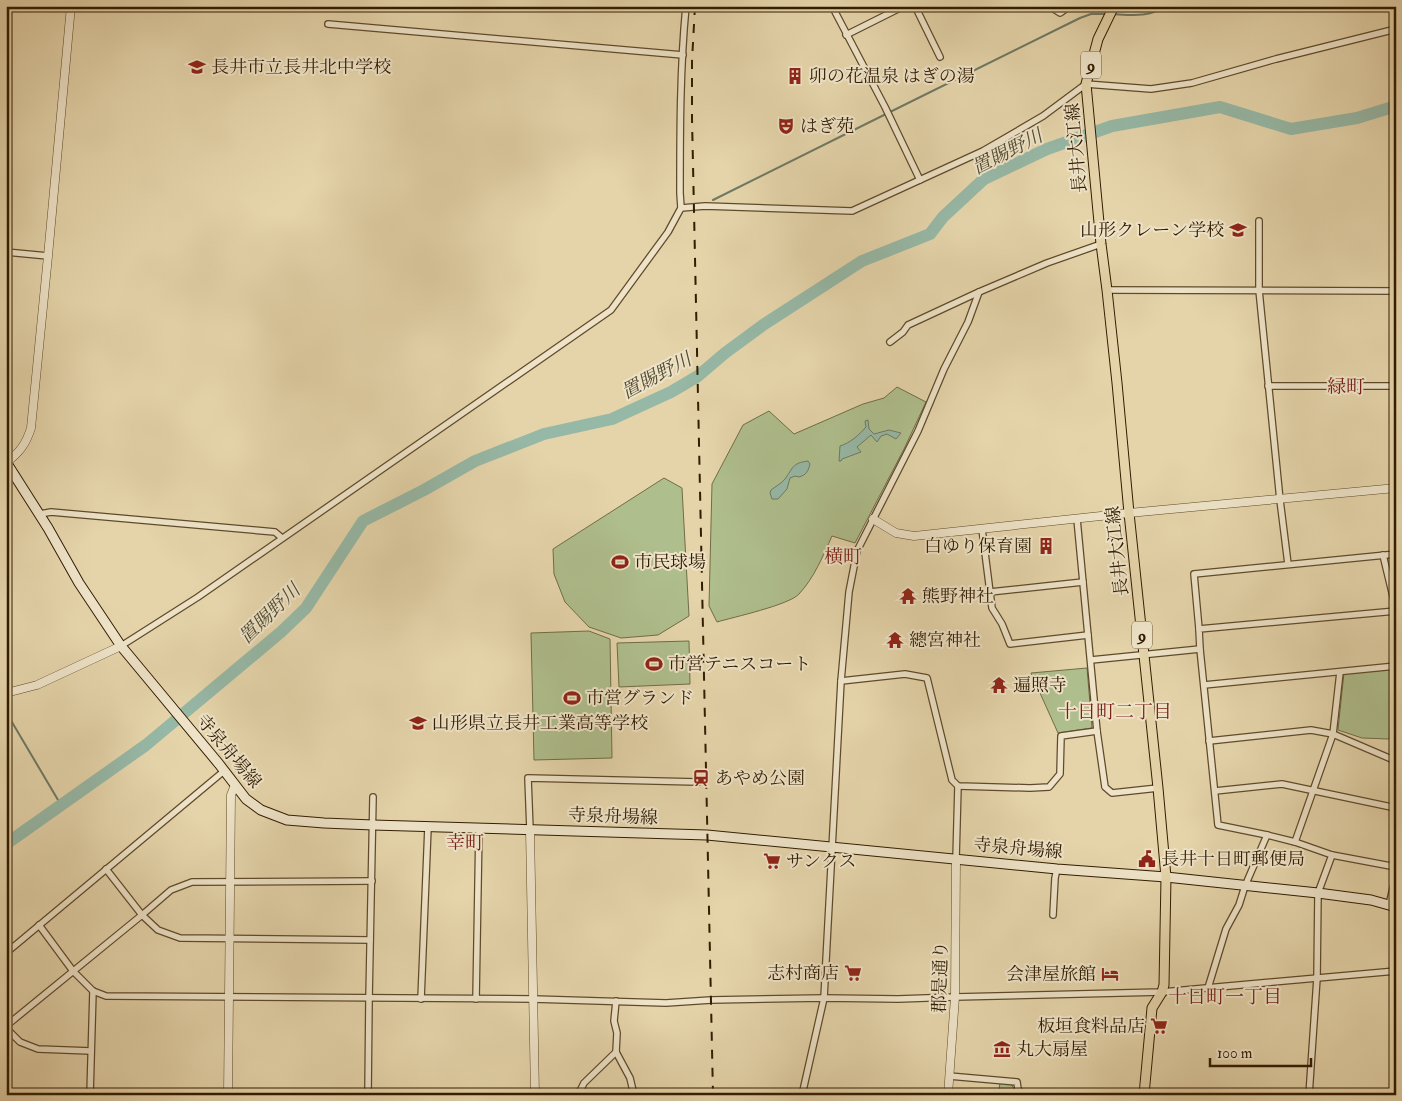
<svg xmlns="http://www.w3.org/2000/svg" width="1402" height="1101" font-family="'IM FELL Double Pica','Noto Serif JP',serif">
  <rect width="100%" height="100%" fill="#e5d4aa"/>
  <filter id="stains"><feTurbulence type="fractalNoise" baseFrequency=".004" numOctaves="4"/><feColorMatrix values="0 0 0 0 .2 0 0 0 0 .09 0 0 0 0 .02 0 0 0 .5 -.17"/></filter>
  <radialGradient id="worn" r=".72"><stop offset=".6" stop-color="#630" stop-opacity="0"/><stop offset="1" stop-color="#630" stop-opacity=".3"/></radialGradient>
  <g fill="#afbe8d" stroke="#706d46">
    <path d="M897 387 926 402 904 449 855 543 832 536C823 556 814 578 799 594 789 605 734 617 717 622L709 606 712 484 743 425 769 411 794 434 863 404 884 398Z"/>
    <path d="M664 478 682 488 689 616 658 635 621 638 589 627 565 602 554 574 553 549Z"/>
    <path d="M589 631 610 639 612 758 534 760 531 633Z"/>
    <path d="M689 641 690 684 619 687 617 643Z"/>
    <path d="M1087 668 1092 728 1058 733 1031 673Z"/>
    <path d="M1396 668V737L1388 739 1362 738 1338 730 1344 673Z"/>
    <path d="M1000 1083 1011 1084 1018 1095H998Z"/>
  </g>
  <g fill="#96b8a6" stroke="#6e7a64">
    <path d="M868 420 869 429 874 434 889 430 901 433 896 439 887 434 881 436 877 442 871 435 857 447 861 452 842 459 841 461H839L840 446C850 443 859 435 866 427L865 421Z"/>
    <path d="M808 461 810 464C808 472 806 475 799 477L795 476 790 478 787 489 778 499H772L770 493 771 490C776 486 782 483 785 479 793 468 792 463 808 461Z"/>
  </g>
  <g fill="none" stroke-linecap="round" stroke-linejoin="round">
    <g stroke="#6e7a64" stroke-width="2">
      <path d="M1112 14C1131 15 1149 18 1165 6"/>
      <path d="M890 112 1080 18 1091 14H1108"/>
      <path d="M713 200 886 114"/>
      <path d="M6 712 61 805"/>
    </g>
    <path stroke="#96b8a6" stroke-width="12" d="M6 844 146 745 281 632 306 608 363 521 424 490 475 461 544 434 612 419 671 392 698 376 725 353 763 325 862 261 930 234 943 217 984 179 1047 149 1112 126 1220 107 1291 129 1357 118 1396 106"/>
    <g stroke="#5f4a2a" stroke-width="8">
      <g id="minor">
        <path d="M832 6 885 107 920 180"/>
        <path d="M915 6 940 57"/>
        <path d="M1049 6 1060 13 1067 8"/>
        <path d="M328 24 683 55"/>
        <path d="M846 35 904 6"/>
        <path d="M681 208 705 206 852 211 983 151 1043 116 1086 84 1151 89 1192 83 1276 59 1396 29"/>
        <path d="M1259 221V290L1280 500 1288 564"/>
        <path d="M6 252 48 256"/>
        <path d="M1107 290 1396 291"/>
        <path d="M890 342 903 332 908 325 979 292 1047 263 1101 244"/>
        <path d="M1268 386H1396"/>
        <path d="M40 514 51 512 275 532 282 538"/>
        <path d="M1077 519 1097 731 1105 787 1112 793 1158 788"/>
        <path d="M982 529 992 608 1002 624 1010 644 1088 635"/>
        <path d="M1383 555 1396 609"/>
        <path d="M990 592 1083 582"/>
        <path d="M1199 629 1194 574 1396 554"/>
        <path d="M121 646 198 597 611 310 668 232 681 208 680 193C680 131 680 68 686 6"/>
        <path d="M1091 660 1200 649"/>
        <path d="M841 681 905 674 927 678 952 780 958 786 1030 788 1049 787 1060 774 1061 736 1097 731"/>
        <path d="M1204 685 1396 666"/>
        <path d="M1209 741 1311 730 1333 734 1396 761"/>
        <path d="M1215 791 1282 784 1396 808"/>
        <path d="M530 830 528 778 698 782"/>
        <path d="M1267 835 1218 825 1200 649 1199 629 1396 611"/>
        <path d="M1295 842 1332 855 1318 893 1317 978 1309 1095"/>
        <path d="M1332 855 1396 867"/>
        <path d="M956 859 958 786"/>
        <path d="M106 869 142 915 158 930 180 938 370 940"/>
        <path d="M1389 905 1396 875"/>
        <path d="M1053 915 1055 878 1057 869"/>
        <path d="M39 925 73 971 93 991 106 996 533 999 666 1003 711 1000 824 998 898 999 955 997 1162 992 1396 971"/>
        <path d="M6 953 224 771"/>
        <path d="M1208 988 1226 929 1239 905 1245 886 1267 835 1295 842 1333 734 1340 672"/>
        <path d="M421 999 428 827"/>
        <path d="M476 999 479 828"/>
        <path d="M616 1001 614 1021 617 1033 616 1052 630 1078 634 1095"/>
        <path d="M6 1026 142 915 171 890 192 882 372 881"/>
        <path d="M6 1028 20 1042 38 1049 91 1051"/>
        <path d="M949 1076 1017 1082 1018 1089 1022 1095"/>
        <path d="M90 1095 93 991"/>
        <path d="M368 1095 369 999 373 797"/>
        <path d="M578 1095 584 1083 616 1052"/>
        <path d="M802 1095 824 998 841 681 849 592 857 551 918 431 944 369 968 322 979 292"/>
      </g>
    </g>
    <g stroke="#5f4a2a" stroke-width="9">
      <g id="tertiary">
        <path d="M7 462C20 452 26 444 31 428L48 256 71 6"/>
        <path d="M873 519 896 533 914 536 1129 513 1396 488"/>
        <path d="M6 693 37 685 121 646"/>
        <path d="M530 830 535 1095"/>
        <path d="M228 1095 231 795 235 785"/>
        <path d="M948 1095 955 997 956 859"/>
      </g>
    </g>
    <g stroke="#321c00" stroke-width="11">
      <path id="secondary" d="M6 462 48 528 79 583 121 646 219 764 246 799 261 810 287 820 324 823 373 825 707 835 1057 869 1166 877 1318 893 1371 900 1396 907"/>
    </g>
    <g stroke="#321c00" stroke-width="11">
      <path id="primary" d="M1114 6 1098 39 1086 84 1101 244 1107 290 1117 383 1129 513 1158 788 1166 877 1164 985 1162 992 1152 1008 1144 1095"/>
    </g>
    <use href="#minor" stroke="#eee3c8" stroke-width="5.5"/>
    <use href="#tertiary" stroke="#eee3c8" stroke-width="8"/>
    <use href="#secondary" stroke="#eee3c8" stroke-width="9"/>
    <use href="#primary" stroke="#e5d4aa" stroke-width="9"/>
    <path stroke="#321c00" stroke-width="2" stroke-dasharray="9 9" stroke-linecap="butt" d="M695 6 692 61V118L713 1095"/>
  </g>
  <defs>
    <g id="school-bare" transform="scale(1.35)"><path d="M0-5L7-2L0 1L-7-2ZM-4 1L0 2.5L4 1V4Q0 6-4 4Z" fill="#8f2418" stroke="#eee3c8" stroke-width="2.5" paint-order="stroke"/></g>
    <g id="building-bare" transform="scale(1.35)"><path d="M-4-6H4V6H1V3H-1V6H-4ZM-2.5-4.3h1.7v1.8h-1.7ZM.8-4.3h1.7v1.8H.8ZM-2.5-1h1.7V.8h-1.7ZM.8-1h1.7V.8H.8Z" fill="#8f2418" stroke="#eee3c8" stroke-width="2.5" paint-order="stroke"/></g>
    <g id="theatre-bare" transform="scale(1.35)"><path d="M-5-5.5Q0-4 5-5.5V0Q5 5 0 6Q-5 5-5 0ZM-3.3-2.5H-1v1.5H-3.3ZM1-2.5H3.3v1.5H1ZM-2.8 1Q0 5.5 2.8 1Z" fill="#8f2418" stroke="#eee3c8" stroke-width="2.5" paint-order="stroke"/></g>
    <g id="stadium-bare" transform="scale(1.35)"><path d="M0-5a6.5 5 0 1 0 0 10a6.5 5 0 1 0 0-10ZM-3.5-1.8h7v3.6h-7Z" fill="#8f2418" stroke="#eee3c8" stroke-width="2.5" paint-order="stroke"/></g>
    <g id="temple-bare" transform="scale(1.35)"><path d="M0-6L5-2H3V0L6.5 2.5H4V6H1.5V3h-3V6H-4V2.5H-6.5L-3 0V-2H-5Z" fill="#8f2418" stroke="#eee3c8" stroke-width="2.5" paint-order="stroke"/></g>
    <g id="station-bare" transform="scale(1.35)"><path d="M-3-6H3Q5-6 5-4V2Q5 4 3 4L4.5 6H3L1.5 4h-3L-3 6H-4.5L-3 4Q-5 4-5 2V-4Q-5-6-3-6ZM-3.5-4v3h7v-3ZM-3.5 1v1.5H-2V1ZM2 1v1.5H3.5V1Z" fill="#8f2418" stroke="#eee3c8" stroke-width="2.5" paint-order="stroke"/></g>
    <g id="civic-bare" transform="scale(1.35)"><path d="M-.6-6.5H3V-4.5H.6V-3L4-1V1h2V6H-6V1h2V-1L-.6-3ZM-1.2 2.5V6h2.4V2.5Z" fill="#8f2418" stroke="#eee3c8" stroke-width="2.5" paint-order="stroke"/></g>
    <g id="supermarket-bare" transform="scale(1.35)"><path d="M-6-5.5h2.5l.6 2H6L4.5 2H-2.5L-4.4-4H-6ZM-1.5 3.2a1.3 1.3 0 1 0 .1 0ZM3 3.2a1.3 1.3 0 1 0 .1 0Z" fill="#8f2418" stroke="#eee3c8" stroke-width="2.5" paint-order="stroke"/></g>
    <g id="hotel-bare" transform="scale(1.35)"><path d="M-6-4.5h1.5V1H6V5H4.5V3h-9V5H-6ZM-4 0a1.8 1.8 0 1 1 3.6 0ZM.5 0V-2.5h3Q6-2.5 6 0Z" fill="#8f2418" stroke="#eee3c8" stroke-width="2.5" paint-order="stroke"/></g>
    <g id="museum-bare" transform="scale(1.35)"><path d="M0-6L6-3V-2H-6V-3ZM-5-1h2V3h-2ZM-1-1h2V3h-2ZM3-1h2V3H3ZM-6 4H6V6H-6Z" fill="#8f2418" stroke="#eee3c8" stroke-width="2.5" paint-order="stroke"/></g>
  </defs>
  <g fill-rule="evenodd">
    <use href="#school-bare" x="197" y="67"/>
    <use href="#building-bare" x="795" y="76"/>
    <use href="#theatre-bare" x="786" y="126"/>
    <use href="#school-bare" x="1238" y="230"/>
    <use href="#building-bare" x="1046" y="546"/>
    <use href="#stadium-bare" x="620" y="562"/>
    <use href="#temple-bare" x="908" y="596"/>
    <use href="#temple-bare" x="895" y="640"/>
    <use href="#stadium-bare" x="654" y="664"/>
    <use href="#temple-bare" x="999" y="685"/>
    <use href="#stadium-bare" x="572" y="698"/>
    <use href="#school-bare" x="418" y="723"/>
    <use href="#station-bare" x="701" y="778"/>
    <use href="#civic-bare" x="1147" y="859"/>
    <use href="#supermarket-bare" x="772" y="861"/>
    <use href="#supermarket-bare" x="853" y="973"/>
    <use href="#hotel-bare" x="1110" y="974"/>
    <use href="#supermarket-bare" x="1159" y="1026"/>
    <use href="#museum-bare" x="1002" y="1049"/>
  </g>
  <g text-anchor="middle" stroke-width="4" stroke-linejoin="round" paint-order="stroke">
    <g fill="#eee3c8" stroke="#6a583c" stroke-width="1">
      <rect x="1081" y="51.5" width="20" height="27" rx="4"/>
      <rect x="1132" y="621.5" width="20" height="27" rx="4"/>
    </g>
    <g font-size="16" font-weight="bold" fill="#321c00">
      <text x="1091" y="71">9</text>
      <text x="1142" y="641">9</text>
    </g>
    <g font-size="18" fill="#321c00" stroke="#eee3c8" text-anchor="start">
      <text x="211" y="73">長井市立長井北中学校</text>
      <text x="809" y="82">卯の花温泉 はぎの湯</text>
      <text x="800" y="132">はぎ苑</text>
      <text x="1224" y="236" text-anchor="end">山形クレーン学校</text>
      <text x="1032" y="552" text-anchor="end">白ゆり保育園</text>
      <text x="634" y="568">市民球場</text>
      <text x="922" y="602">熊野神社</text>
      <text x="909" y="646">總宮神社</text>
      <text x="668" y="670">市営テニスコート</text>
      <text x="1013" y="691">遍照寺</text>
      <text x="586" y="704">市営グランド</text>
      <text x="432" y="729">山形県立長井工業高等学校</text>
      <text x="715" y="784">あやめ公園</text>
      <text x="1161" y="865">長井十日町郵便局</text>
      <text x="786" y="867">サンクス</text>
      <text x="839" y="979" text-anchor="end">志村商店</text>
      <text x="1096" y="980" text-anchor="end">会津屋旅館</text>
      <text x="1145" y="1032" text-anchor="end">板垣食料品店</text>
      <text x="1016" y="1055">丸大扇屋</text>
    </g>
    <g font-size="18" fill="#321c00" stroke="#eee3c8">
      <text transform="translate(1076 148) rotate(-95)" y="6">長井大江線</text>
      <text transform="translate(1117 551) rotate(-96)" y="6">長井大江線</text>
      <text transform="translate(229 751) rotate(50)" y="6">寺泉舟場線</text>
      <text transform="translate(613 816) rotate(2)" y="6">寺泉舟場線</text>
      <text transform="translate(1018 848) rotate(5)" y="6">寺泉舟場線</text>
      <text transform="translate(940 977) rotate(-88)" y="6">郡是通り</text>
    </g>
    <g font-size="19" font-style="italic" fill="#504b32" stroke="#eee3c8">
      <text transform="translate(1007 151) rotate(-27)" y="7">置賜野川</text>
      <text transform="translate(656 375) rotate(-28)" y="7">置賜野川</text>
      <text transform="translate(269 613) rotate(-44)" y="7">置賜野川</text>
    </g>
    <g font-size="19" fill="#7a1f14" stroke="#eee3c8">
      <text x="1346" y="393">緑町</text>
      <text x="843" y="563">横町</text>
      <text x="1115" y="718">十日町二丁目</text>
      <text x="465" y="849">幸町</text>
      <text x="1225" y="1003">十日町一丁目</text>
    </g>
  </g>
  <rect width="1402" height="1101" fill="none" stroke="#e5d4aa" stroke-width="25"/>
  <rect x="8" y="8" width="1387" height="1086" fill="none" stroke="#321c00" stroke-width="2.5"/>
  <rect x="12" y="12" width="1377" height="1076" fill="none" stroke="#321c00"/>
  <path d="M1210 1058v8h101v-8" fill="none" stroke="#321c00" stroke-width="2.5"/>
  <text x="1217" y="1058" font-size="15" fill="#321c00" stroke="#eee3c8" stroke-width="4" paint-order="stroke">100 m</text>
  <rect width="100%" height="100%" filter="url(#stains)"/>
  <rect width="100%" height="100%" fill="url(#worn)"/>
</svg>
